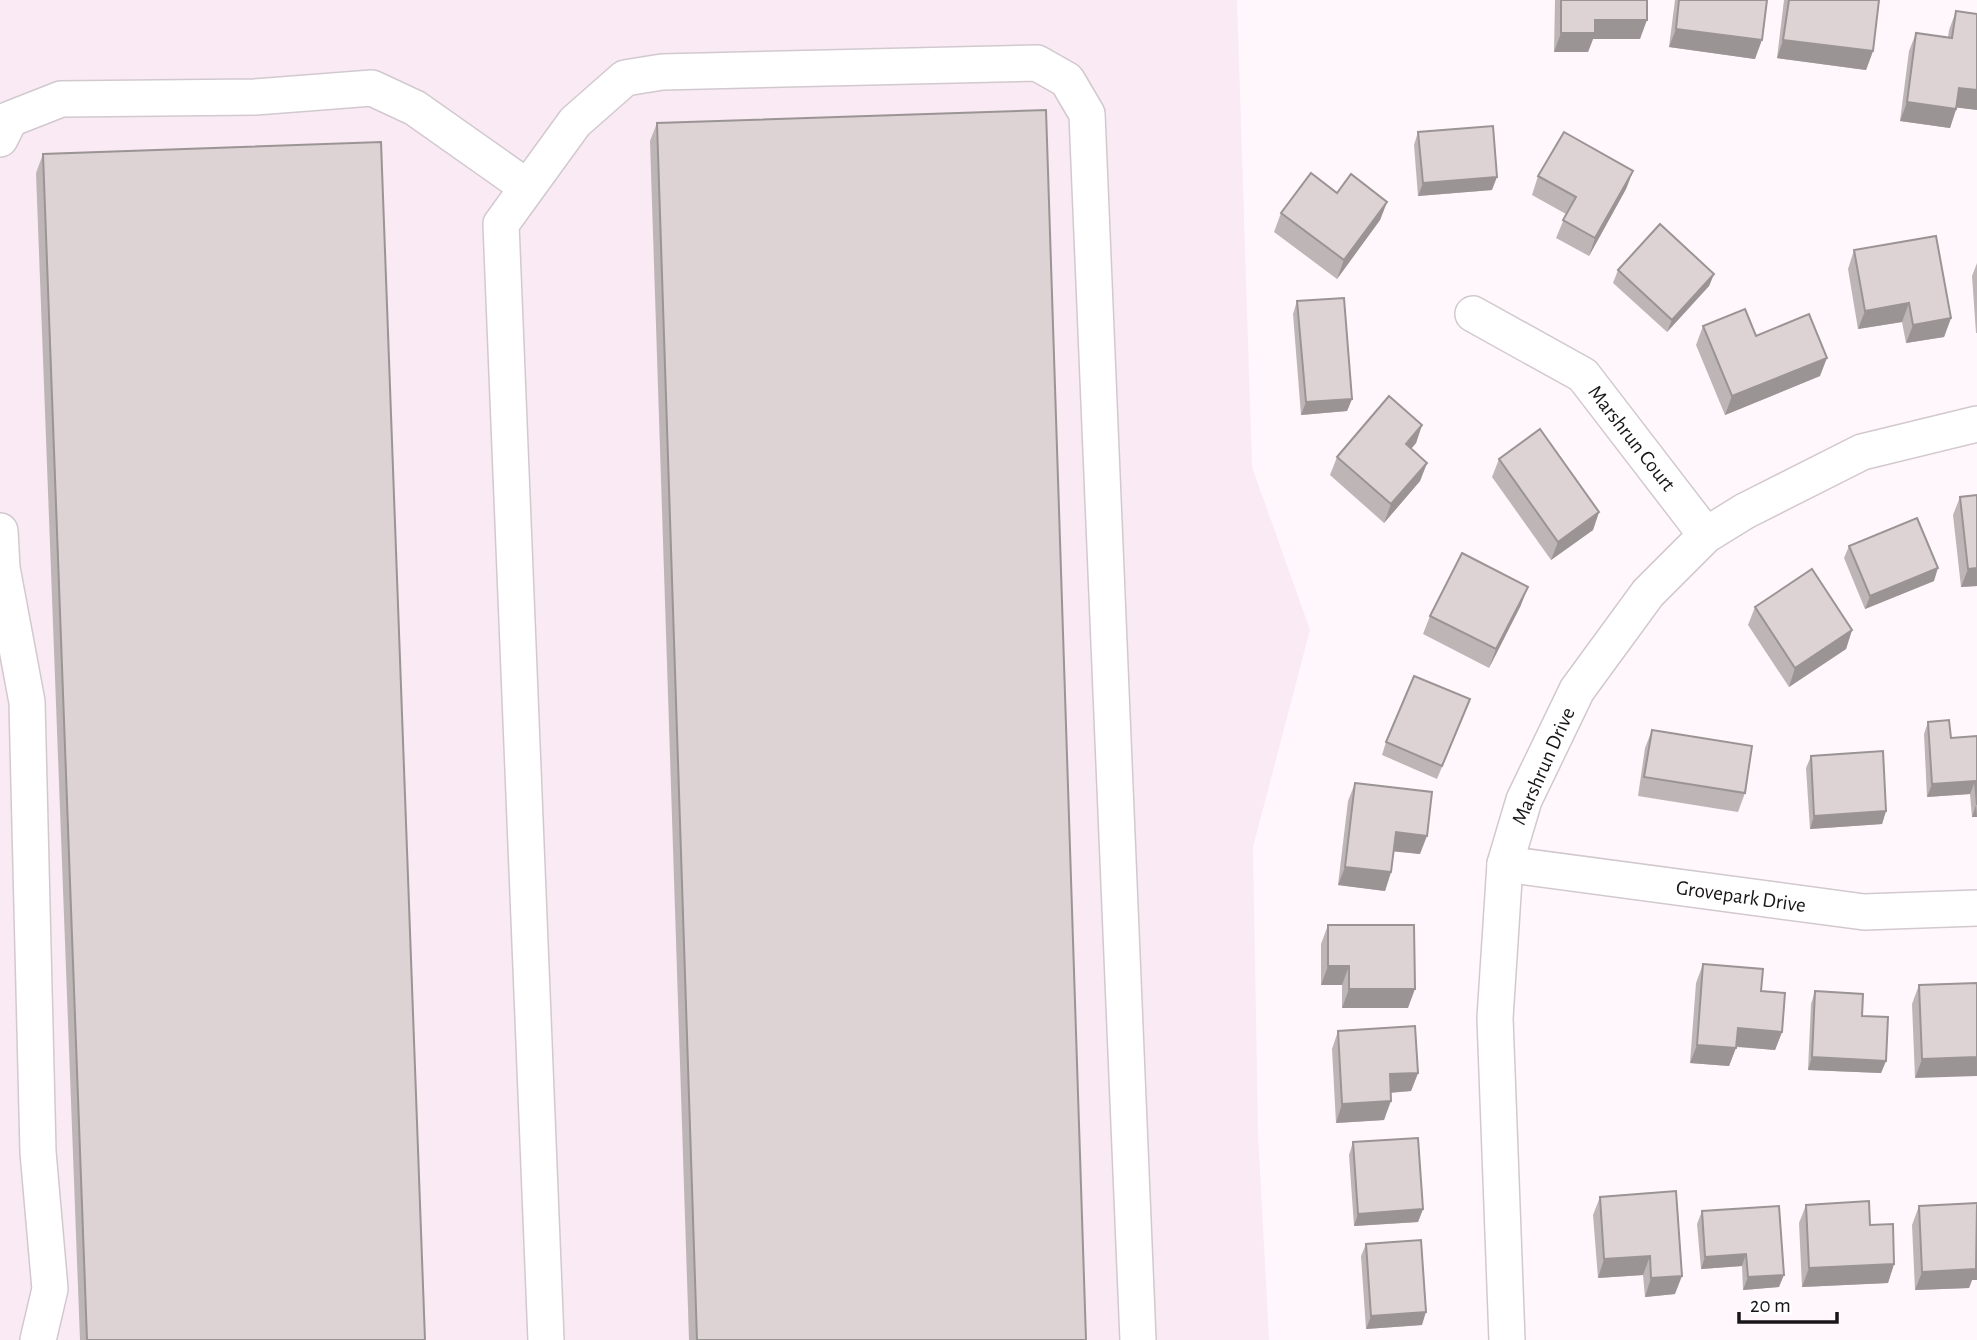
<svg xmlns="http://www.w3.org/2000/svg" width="1977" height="1340" font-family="'Alegreya Sans',sans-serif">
  <rect width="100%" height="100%" fill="#fff7fc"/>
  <path fill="#f9eaf4" d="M0 0H1237L1252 467 1310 630 1253 847 1258 1133 1269 1340H0Z"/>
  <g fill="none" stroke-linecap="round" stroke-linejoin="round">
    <g stroke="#d2c9cf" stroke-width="38">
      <g id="minor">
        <path d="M0 139 10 119 61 99 255 97 372 88 415 108 527 187"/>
        <path d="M1473 314 1583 375 1706 535"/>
        <path d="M0 531 2 568 27 702 38 1152 50 1289 38 1340"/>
        <path d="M1505 864 1864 912 1977 908"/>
        <path d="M546 1340 501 224 575 122 625 78 662 72 1037 63 1067 80 1087 114 1138 1340"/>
        <path d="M1507 1340 1495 1018 1505 864 1524 800 1577 690 1648 593 1706 535 1745 511 1862 452 1977 424"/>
      </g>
    </g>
    <use href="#minor" stroke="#fff" stroke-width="35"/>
  </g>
  <g fill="#beb5b6">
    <path d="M1555 0H1647L1640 39H1593L1588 52H1554Z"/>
    <path d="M1675 0H1767L1755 59 1669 47Z"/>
    <path d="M1784 0H1879L1873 51 1866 70 1777 58Z"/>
    <path d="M1956 11 1977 14V110L1957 107 1950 128 1900 121 1909 51 1916 33 1948 37 1949 30Z"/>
    <path d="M657 123 1086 1340H689L650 141Z"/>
    <path d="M1418 132 1492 190 1418 196 1414 145Z"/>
    <path d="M43 154 425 1340H80L36 173Z"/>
    <path d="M1633 171 1626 189 1589 256 1556 238 1566 214 1532 195 1538 176Z"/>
    <path d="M1337 193 1387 202 1380 220 1337 279 1274 232 1281 213Z"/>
    <path d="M1854 250 1951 318 1944 337 1906 343 1902 322 1858 329 1848 269Z"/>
    <path d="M1977 263V333H1976L1972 276Z"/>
    <path d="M1618 270 1714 274 1709 286 1667 332 1613 283Z"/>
    <path d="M1297 301 1352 399 1347 411 1301 415 1293 314Z"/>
    <path d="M1703 326 1756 336 1820 376 1725 415 1696 345Z"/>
    <path d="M1422 425 1416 443 1411 449 1427 463 1420 481 1384 523 1330 475 1337 457Z"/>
    <path d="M1499 459 1599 512 1593 530 1551 560 1492 477Z"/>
    <path d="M1960 497 1977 586 1961 587 1953 515Z"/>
    <path d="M1849 546 1934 581 1865 609 1844 558Z"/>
    <path d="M1521 605 1489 668 1423 634 1430 616Z"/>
    <path d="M1755 607 1852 630 1846 649 1789 687 1748 625Z"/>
    <path d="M1465 712 1437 779 1382 755 1386 742Z"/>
    <path d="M1928 722 1951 738 1977 736V817H1972L1970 794 1927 797 1924 734Z"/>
    <path d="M1652 730 1745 793 1738 812 1638 796 1645 748Z"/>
    <path d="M1811 756 1886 811 1882 824 1810 829 1806 768Z"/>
    <path d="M1355 783 1420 854 1394 851 1391 872 1385 891 1338 885 1348 801Z"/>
    <path d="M1328 925 1408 1008H1342V985H1321V944Z"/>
    <path d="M1703 964 1761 991 1782 1032 1775 1050 1736 1047 1729 1066 1690 1063 1696 983Z"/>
    <path d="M1977 983 1915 1078 1912 1004 1919 985Z"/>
    <path d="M1815 991 1862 1016 1886 1061 1881 1073 1808 1070 1811 1004Z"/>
    <path d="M1338 1031 1418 1073 1411 1091 1391 1093 1384 1120 1336 1123 1332 1049Z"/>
    <path d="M1353 1142 1423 1209 1418 1222 1354 1226 1349 1155Z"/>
    <path d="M1676 1191 1675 1294 1645 1297 1643 1275 1598 1278 1593 1215 1600 1197Z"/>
    <path d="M1977 1203V1280H1972L1969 1288 1915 1290 1912 1225 1919 1206Z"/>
    <path d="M1806 1205 1870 1225 1894 1264 1888 1283 1802 1287 1799 1223Z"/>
    <path d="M1702 1211 1779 1287 1743 1290 1742 1266 1701 1269 1697 1224Z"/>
    <path d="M1366 1244 1422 1325 1366 1329 1361 1256Z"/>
  </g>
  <g fill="#9b9494">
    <path d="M1595 20H1647L1640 39H1593L1588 52H1554L1561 33Z"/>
    <path d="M1676 29 1762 40 1755 59 1669 47Z"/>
    <path d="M1783 40 1873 51 1866 70 1777 58Z"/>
    <path d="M1959 88 1977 90V110L1952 107Z"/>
    <path d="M1907 102 1956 109 1950 128 1900 121Z"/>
    <path d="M1633 171 1626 189 1589 256 1595 238Z"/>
    <path d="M1497 177 1492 190 1418 196 1423 183Z"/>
    <path d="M1387 202 1380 220 1337 279 1344 260Z"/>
    <path d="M1714 274 1709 286 1667 332 1672 320Z"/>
    <path d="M1909 303 1902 322 1858 329 1865 311Z"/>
    <path d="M1951 318 1944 337 1906 343 1913 325Z"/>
    <path d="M1827 358 1820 376 1725 415 1732 396Z"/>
    <path d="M1352 399 1347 411 1301 415 1306 402Z"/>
    <path d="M1422 425 1416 443 1399 463 1406 444Z"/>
    <path d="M1427 463 1420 481 1384 523 1391 504Z"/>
    <path d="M1599 512 1593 530 1551 560 1558 542Z"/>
    <path d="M1938 568 1934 581 1865 609 1870 596Z"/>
    <path d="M1977 568V586L1961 587 1968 569Z"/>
    <path d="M1528 587 1521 605 1489 668 1496 649Z"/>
    <path d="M1852 630 1846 649 1789 687 1795 668Z"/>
    <path d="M1975 781 1970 794 1927 797 1932 784Z"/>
    <path d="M1976 805 1977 817H1972Z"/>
    <path d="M1886 811 1882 824 1810 829 1814 816Z"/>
    <path d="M1396 832 1427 836 1420 854 1389 851Z"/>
    <path d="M1345 867 1391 872 1385 891 1338 885Z"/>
    <path d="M1328 966H1349L1342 985H1321Z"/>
    <path d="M1349 989H1415L1408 1008H1342Z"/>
    <path d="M1738 1028 1782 1032 1775 1050 1731 1046Z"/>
    <path d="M1697 1045 1736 1048 1729 1066 1690 1063Z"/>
    <path d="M1812 1057 1886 1061 1881 1073 1808 1070Z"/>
    <path d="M1977 1057V1076L1915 1078 1922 1059Z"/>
    <path d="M1418 1073 1411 1091 1383 1093 1390 1074Z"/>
    <path d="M1391 1101 1384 1120 1336 1123 1342 1104Z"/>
    <path d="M1423 1209 1418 1222 1354 1226 1358 1214Z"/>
    <path d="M1746 1254 1742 1266 1701 1269 1705 1257Z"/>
    <path d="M1650 1256 1643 1275 1598 1278 1604 1259Z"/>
    <path d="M1977 1262V1280H1972L1969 1288 1915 1290 1922 1272Z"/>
    <path d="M1894 1264 1888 1283 1802 1287 1809 1268Z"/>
    <path d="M1784 1275 1779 1287 1743 1290 1748 1277Z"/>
    <path d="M1682 1276 1675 1294 1645 1297 1651 1278Z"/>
    <path d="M1426 1312 1422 1325 1366 1329 1371 1316Z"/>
  </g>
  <g fill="#ddd3d4" stroke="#9b9494" stroke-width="2">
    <path d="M1561 0H1647V20H1595V33H1561Z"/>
    <path d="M1679 0H1767L1762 40 1676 29Z"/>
    <path d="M1789 0H1879L1873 51 1783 40Z"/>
    <path d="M1956 11 1977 14V90L1959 88 1956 109 1907 102 1916 33 1952 38Z"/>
    <path d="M1046 110 1086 1340H697L657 123Z"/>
    <path d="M1493 126 1497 177 1423 183 1418 132Z"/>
    <path d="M1564 132 1633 171 1595 238 1563 220 1576 197 1538 176Z"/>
    <path d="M381 142 425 1340H87L43 154Z"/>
    <path d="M1311 173 1337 193 1351 174 1387 202 1344 260 1281 213Z"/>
    <path d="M1660 224 1714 274 1672 320 1618 270Z"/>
    <path d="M1936 236 1951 318 1913 325 1909 303 1865 311 1854 250Z"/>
    <path d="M1344 298 1352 399 1306 402 1297 301Z"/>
    <path d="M1745 309 1756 336 1809 314 1827 358 1732 396 1703 326Z"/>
    <path d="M1389 396 1422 425 1406 444 1427 463 1391 504 1337 457Z"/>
    <path d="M1540 429 1599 512 1558 542 1499 459Z"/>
    <path d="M1977 495V568L1968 569 1960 497Z"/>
    <path d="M1917 518 1938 568 1870 596 1849 546Z"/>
    <path d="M1462 553 1528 587 1496 649 1430 616Z"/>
    <path d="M1812 569 1852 630 1795 668 1755 607Z"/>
    <path d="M1414 676 1470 699 1442 766 1386 742Z"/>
    <path d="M1949 720 1951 738 1977 736V805L1975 781 1932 784 1928 722Z"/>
    <path d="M1652 730 1752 746 1745 793 1644 777Z"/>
    <path d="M1883 751 1886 811 1814 816 1811 756Z"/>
    <path d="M1355 783 1432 792 1427 836 1396 832 1391 872 1345 867Z"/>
    <path d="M1328 925H1414L1415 989H1349V966H1328Z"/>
    <path d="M1703 964 1763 969 1761 991 1785 993 1782 1032 1738 1028 1736 1048 1697 1045Z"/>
    <path d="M1977 983V1057L1922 1059 1919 985Z"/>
    <path d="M1815 991 1863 994 1862 1016 1888 1017 1886 1061 1812 1057Z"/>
    <path d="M1415 1026 1418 1073 1390 1074 1391 1101 1342 1104 1338 1031Z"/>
    <path d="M1418 1138 1423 1209 1358 1214 1353 1142Z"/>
    <path d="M1676 1191 1682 1276 1651 1278 1650 1256 1604 1259 1600 1197Z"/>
    <path d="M1869 1201 1870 1225 1893 1224 1894 1264 1809 1268 1806 1205Z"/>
    <path d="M1977 1203 1976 1269 1922 1272 1919 1206Z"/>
    <path d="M1779 1206 1784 1275 1748 1277 1746 1254 1705 1257 1702 1211Z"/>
    <path d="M1421 1240 1426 1312 1371 1316 1366 1244Z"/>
  </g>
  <g text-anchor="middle" stroke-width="6" stroke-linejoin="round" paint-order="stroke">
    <g font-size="21" fill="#191618" stroke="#fff">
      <text transform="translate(1632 438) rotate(52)" y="7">Marshrun Court</text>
      <text transform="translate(1543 766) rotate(-66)" y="7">Marshrun Drive</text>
      <text transform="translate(1741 896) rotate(8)" y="7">Grovepark Drive</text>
    </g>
  </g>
  <path d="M1739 1312v10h98v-10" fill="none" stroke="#191618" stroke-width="3.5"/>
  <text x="1750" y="1312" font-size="21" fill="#191618" stroke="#ffffff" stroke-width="5" paint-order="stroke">20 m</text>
</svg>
